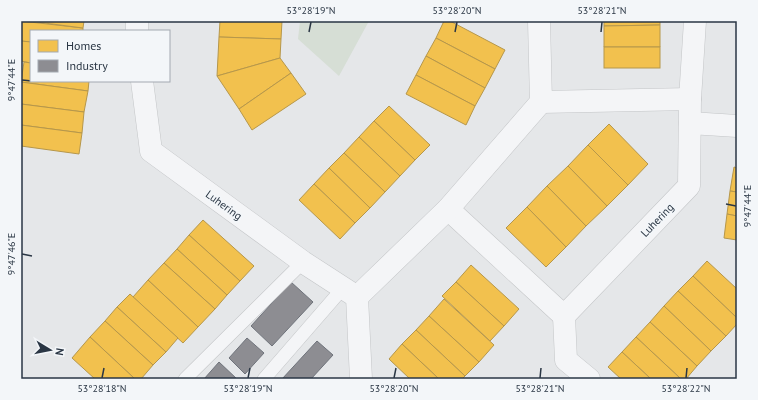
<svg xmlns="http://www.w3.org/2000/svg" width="758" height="400" font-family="'PT Sans',sans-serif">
  <rect width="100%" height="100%" fill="#e5e7e9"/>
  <path fill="#d6ded5" d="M300 21H369L339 76 298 39Z"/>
  <g fill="#f2c14e" stroke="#b6974b">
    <path d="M21 21 83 28V31H31V42L21 41Z"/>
    <path d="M29 21H84L83 28Z"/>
    <path d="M220 21H282L281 39 219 37Z"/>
    <path d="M444 21H450L505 50 495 69 436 38Z"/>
    <path d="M604 21H660V25L604 26Z"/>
    <path d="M660 25V47H604V26Z"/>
    <path d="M219 37 281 39 280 58 217 76Z"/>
    <path d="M436 38 495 69 485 88 426 56Z"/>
    <path d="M21 41 31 42V63L21 61Z"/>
    <rect x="604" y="47" width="56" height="21"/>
    <path d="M426 56 485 88 475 106 416 75Z"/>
    <path d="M280 58 291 73 239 109 217 76Z"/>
    <path d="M24 62 31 63V81H89L88 91 21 82Z"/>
    <path d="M291 73 306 94 252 130 239 109Z"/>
    <path d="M416 75 475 106 466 125 406 94Z"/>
    <path d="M21 82 88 91 84 112 21 104Z"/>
    <path d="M21 104 84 112 82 133 21 125Z"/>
    <path d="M389 106 430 145 415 160 374 121Z"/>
    <path d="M374 121 415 160 400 176 359 137Z"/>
    <path d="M609 124 648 164 628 185 588 145Z"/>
    <path d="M21 125 82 133 79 154 21 146Z"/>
    <path d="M359 137 400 176 385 192 344 153Z"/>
    <path d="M588 145 628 185 607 206 568 166Z"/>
    <path d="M344 153 385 192 370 208 329 168Z"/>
    <path d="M568 166 607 206 586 226 547 186Z"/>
    <path d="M734 167 737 168V192L730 191Z"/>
    <path d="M329 168 370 208 355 223 314 184Z"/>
    <path d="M314 184 355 223 340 239 299 200Z"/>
    <path d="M547 186 586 226 566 247 527 207Z"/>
    <path d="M730 191 737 192V216L727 214Z"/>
    <path d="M527 207 566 247 546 267 506 228Z"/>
    <path d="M727 214 737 216V240L724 238Z"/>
    <path d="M203 220 254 266 240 281 189 235Z"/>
    <path d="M189 235 240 281 227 295 177 249Z"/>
    <path d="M177 249 227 295 215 309 164 263Z"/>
    <path d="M707 261 737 289V318L693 276Z"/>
    <path d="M164 263 215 309 198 327 148 280Z"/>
    <path d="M471 265 519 309 504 326 456 282Z"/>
    <path d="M693 276 737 318V324L726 336 678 291Z"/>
    <path d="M148 280 198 327 183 343 133 297Z"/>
    <path d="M456 282 504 326 490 341 442 296Z"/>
    <path d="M678 291 726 336 711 351 664 306Z"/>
    <path d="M130 294 178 338 166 352 117 307Z"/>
    <path d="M444 299 494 345 479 362 429 316Z"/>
    <path d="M664 306 711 351 697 366 650 322Z"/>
    <path d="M117 307 166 352 153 365 105 321Z"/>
    <path d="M429 316 479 362 465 376 416 330Z"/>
    <path d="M105 321 153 365 141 379H135L90 337Z"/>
    <path d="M650 322 697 366 686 379H681L636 337Z"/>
    <path d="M416 330 465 376 462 379H439L402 344Z"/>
    <path d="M90 337 135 379H95L72 358Z"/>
    <path d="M636 337 681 379H651L622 352Z"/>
    <path d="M402 344 439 379H410L389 359Z"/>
    <path d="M622 352 651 379H621L608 367Z"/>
  </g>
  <g fill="#8d8d92" stroke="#6f737b">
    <path d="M291 282 313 302 272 346 251 326Z"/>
    <path d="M247 338 264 353 245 374 229 358Z"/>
    <path d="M317 341 333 355 311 379H282Z"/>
    <path d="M219 362 237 379H204Z"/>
  </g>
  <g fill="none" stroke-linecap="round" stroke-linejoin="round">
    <g stroke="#c3c5c7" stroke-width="14">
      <g id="service">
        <path d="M185 379 303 262"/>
        <path d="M264 379 343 288"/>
      </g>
    </g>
    <g stroke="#c3c5c7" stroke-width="23">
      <g id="minor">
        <path d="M137 31V21"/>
        <path d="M142 81 151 151 303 262 357 297 361 379"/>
        <path d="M690 99 695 21"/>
        <path d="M690 123 737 126"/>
        <path d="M448 209 564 316 689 186 690 99 541 102"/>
        <path d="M357 297 448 209 541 102 539 21"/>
        <path d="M564 316 566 360 589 379"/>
      </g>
    </g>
    <use href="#service" stroke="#f4f5f7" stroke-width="13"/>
    <use href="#minor" stroke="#f4f5f7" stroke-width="22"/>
  </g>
  <path fill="none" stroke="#2a3644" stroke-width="1.5" d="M309 32 311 22M455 32 457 22M601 32 602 22M22 80 32 81M726 204 736 206M22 254 32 256M102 378 104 368M248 378 250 368M394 378 396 368M540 378 541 368M686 378 687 368"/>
  <g text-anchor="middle" stroke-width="4" stroke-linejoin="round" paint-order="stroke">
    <g font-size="11" fill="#2a3644" stroke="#f3f6f9">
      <text transform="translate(224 205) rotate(36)" y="4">Luhering</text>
      <text transform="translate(657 220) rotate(-46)" y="4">Luhering</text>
    </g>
  </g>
  <rect width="758" height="400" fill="none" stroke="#f3f6f9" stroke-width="44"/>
  <rect x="30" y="30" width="140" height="52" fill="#f3f6f9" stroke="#a3a9b1"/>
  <rect x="38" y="40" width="20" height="12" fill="#f2c14e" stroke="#a3a9b1"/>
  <text x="66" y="50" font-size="12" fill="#2a3644">Homes</text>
  <rect x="38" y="60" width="20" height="12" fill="#8d8d92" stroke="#a3a9b1"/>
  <text x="66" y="70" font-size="12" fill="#2a3644">Industry</text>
  <g transform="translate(50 350) rotate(100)" stroke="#f3f6f9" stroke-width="3" paint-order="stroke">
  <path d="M0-3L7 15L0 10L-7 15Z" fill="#2a3644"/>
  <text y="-6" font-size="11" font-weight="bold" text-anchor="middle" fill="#2a3644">N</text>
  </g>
  <rect x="22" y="22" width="714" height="356" fill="none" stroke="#2a3644" stroke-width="1.5"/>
  <g font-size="10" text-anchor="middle" fill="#2a3644">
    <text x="311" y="14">53°28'19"N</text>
    <text x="457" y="14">53°28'20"N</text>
    <text x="602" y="14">53°28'21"N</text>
    <text transform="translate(11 80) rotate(-90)" y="4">9°47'44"E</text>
    <text transform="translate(747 206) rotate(-90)" y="4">9°47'44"E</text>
    <text transform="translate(11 254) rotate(-90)" y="4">9°47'46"E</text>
    <text x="102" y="392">53°28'18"N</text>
    <text x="248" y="392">53°28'19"N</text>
    <text x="394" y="392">53°28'20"N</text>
    <text x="540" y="392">53°28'21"N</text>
    <text x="686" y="392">53°28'22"N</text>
  </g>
</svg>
